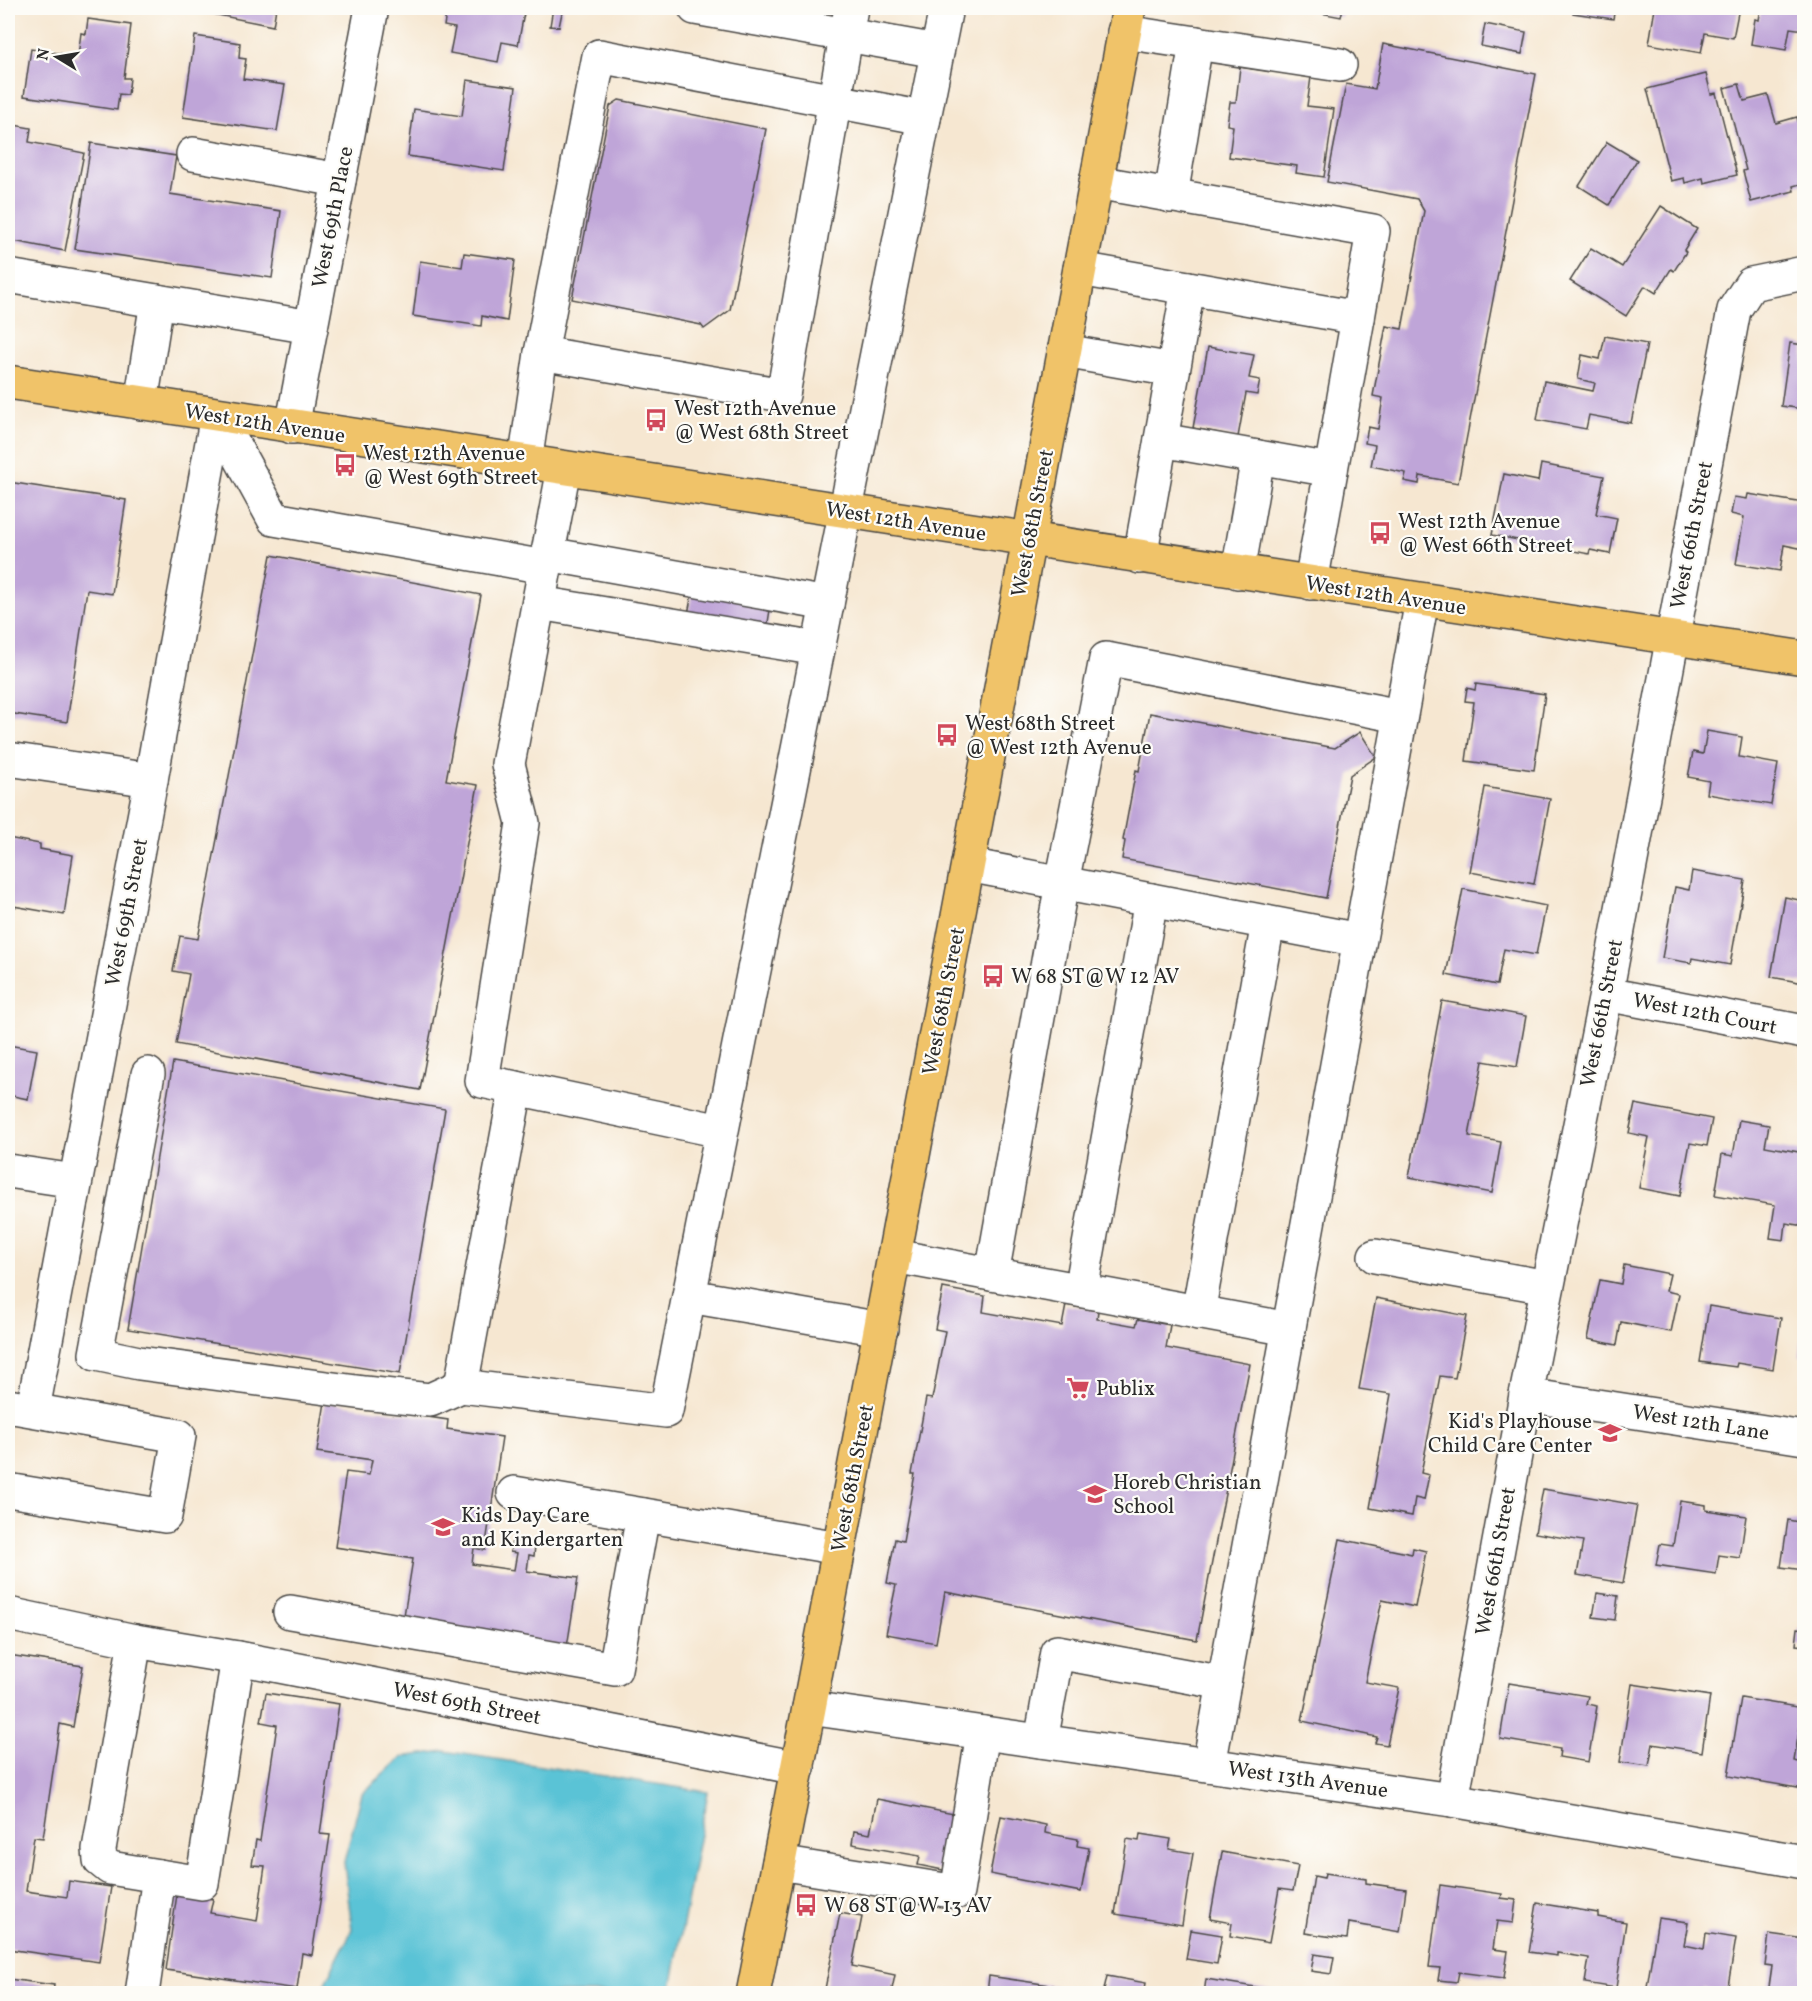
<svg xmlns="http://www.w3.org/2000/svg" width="1812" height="2001" font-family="Vollkorn,serif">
  <rect width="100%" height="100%" fill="#fdfcf7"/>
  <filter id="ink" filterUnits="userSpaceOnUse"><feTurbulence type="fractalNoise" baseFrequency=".0167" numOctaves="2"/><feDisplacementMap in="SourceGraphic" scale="12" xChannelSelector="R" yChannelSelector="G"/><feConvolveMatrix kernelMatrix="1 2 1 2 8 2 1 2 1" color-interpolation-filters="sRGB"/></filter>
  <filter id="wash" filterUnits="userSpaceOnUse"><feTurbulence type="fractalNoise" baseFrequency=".008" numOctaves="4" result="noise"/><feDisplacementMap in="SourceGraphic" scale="24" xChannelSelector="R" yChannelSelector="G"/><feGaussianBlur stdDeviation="1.35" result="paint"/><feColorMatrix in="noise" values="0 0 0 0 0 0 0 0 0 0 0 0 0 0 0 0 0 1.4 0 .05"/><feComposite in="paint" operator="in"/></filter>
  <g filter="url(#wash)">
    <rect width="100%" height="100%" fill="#f6e7d1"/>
    <path fill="#5ac3d6" stroke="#427780" stroke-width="1.5" d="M444 1751 708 1792 670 1993H320L352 1930 344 1862 362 1794 402 1757Z"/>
    <g id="blocks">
      <g fill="#bfa5d8">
        <path d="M199 8H276L273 26 198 11Z"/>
        <path d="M447 8H525L518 45 502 42 498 62 450 53 455 28 444 26Z"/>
        <path d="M553 8H563L559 27 550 26Z"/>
        <path d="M1316 8H1343L1341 17 1315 12Z"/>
        <path d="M1573 8H1615L1613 19 1573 13Z"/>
        <path d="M1655 8H1739L1733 38 1705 33 1701 53 1649 44Z"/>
        <path d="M1761 8H1804V30L1790 28 1786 50 1751 44 1755 19 1759 20Z"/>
        <path d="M88 19 131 25 124 78H130L128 95 119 94 117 110 24 96 31 49 78 56 81 33 86 34Z"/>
        <path d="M1485 24 1526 32 1522 54 1481 46Z"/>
        <path d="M195 36 240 43 239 58 246 59 243 79 285 85 277 131 183 117Z"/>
        <path d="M1383 44 1536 74 1458 483 1420 476 1419 484 1404 481 1406 473 1371 466 1375 445 1365 443 1368 427 1378 429 1383 398 1373 396 1386 326 1402 329 1424 211 1417 199 1327 182 1346 84 1375 89Z"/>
        <path d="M1240 67 1311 77 1307 106 1334 109 1324 177 1296 173 1297 166 1229 157 1233 126 1227 125 1230 102H1236Z"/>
        <path d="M1706 74 1711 94 1716 93 1737 175 1704 183 1703 178 1685 183 1684 178 1671 181 1647 89Z"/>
        <path d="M467 80 516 87 504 171 408 156 414 109 462 116Z"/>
        <path d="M1739 84 1744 101 1768 95 1776 123 1797 117 1804 145V183L1793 186 1794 191 1751 202 1743 171 1746 170 1724 88Z"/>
        <path d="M619 100 766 129 730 310 704 329 701 325 572 299 610 106Z"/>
        <path d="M8 124 31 128 29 142 84 153 65 251 8 240Z"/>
        <path d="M1607 142 1637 160 1609 205 1579 186Z"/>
        <path d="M91 143 176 156 170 194 281 211 272 278 75 249Z"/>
        <path d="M1661 206 1697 229 1684 250 1686 252 1674 271 1671 269 1656 293 1645 286 1626 316 1570 281 1591 248 1622 267Z"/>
        <path d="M464 253 515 260 507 321 482 316 481 326 413 316 420 261 462 267Z"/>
        <path d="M1605 336 1647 344 1631 423 1589 415 1586 429 1537 420 1544 381 1593 391 1595 383 1578 379 1582 355 1600 359Z"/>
        <path d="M1790 343 1804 345V409L1781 406Z"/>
        <path d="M1208 347 1254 355 1249 378 1260 380 1257 395 1246 393 1238 437 1193 428Z"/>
        <path d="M1541 464 1604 476 1596 514 1617 518 1610 554 1590 550 1589 554 1492 535 1504 474 1538 481Z"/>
        <path d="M8 482 126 500 112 594 87 590 67 722 8 713Z"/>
        <path d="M1748 494 1804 503V549L1784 545 1780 571 1736 564 1744 517 1731 514 1734 497 1747 499Z"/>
        <path d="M271 555 481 595 446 780 478 785 420 1090 176 1044 189 974 173 971 180 936 198 939Z"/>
        <path d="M693 588 772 597 767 629 688 614Z"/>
        <path d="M1476 684 1545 694 1534 770 1466 761 1474 702 1465 701 1467 688 1475 690Z"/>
        <path d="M1150 713 1335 748 1360 732 1376 757 1350 775 1326 898 1122 859 1125 841 1123 840 1136 770 1139 771Z"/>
        <path d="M1707 731 1742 737 1739 757 1778 764 1771 805 1707 794 1709 781 1688 777 1693 752 1703 754Z"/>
        <path d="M1485 787 1550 799 1534 884 1470 872Z"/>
        <path d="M1803 804H1804V828L1800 827Z"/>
        <path d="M8 838 40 844V849L73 855 64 915 8 905Z"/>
        <path d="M1692 871 1745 880 1730 965 1692 958 1691 963 1662 958 1675 887 1689 890Z"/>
        <path d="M1463 889 1546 906 1536 955 1504 949 1497 985 1446 975Z"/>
        <path d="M1785 897 1804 901V983L1771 977Z"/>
        <path d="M1442 1001 1526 1016 1517 1067 1483 1061 1469 1136 1501 1142 1492 1193 1409 1177Z"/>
        <path d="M8 1045 37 1050 28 1099 8 1095Z"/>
        <path d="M173 1062 445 1109 400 1374 128 1329Z"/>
        <path d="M1635 1104 1712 1119 1707 1146 1690 1143 1680 1196 1639 1188 1649 1137 1629 1133Z"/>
        <path d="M1739 1120 1769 1125 1765 1146 1804 1153V1226L1786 1223 1784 1240 1770 1238 1775 1205 1715 1195 1722 1154 1733 1156Z"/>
        <path d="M1624 1265 1670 1274 1666 1291 1679 1294 1671 1332 1621 1322 1617 1345 1588 1339 1600 1280 1621 1284Z"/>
        <path d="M943 1288 985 1296 983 1312 1062 1326 1066 1305 1098 1311 1097 1319 1136 1326 1138 1319 1170 1325 1166 1348 1250 1364 1197 1640 945 1592 936 1643 886 1634 896 1585 887 1583 895 1539 903 1541 915 1474H912L926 1398 932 1399 945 1331 935 1329Z"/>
        <path d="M1376 1298 1467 1316 1455 1378 1440 1376 1421 1473 1429 1475 1424 1500 1415 1498 1412 1516 1370 1508 1391 1394 1359 1389Z"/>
        <path d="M1709 1306 1781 1318 1773 1369 1737 1363 1736 1367 1700 1362Z"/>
        <path d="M1803 1331H1804V1356H1800Z"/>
        <path d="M325 1402 448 1420 447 1429 502 1437 485 1550 474 1548 472 1564 514 1570 517 1553 510 1552 512 1541 535 1545 534 1556 529 1555 527 1571 578 1578 567 1647 403 1622 413 1559 335 1547 346 1472 369 1475 372 1460 317 1452Z"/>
        <path d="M1543 1489 1637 1505 1623 1583 1577 1575 1583 1541 1535 1533Z"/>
        <path d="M1680 1501 1706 1505V1510L1746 1516 1740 1558 1719 1555 1716 1574 1656 1565 1660 1544 1673 1546Z"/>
        <path d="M1788 1520 1804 1523V1570L1781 1567Z"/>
        <path d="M1340 1539 1412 1554 1413 1548 1426 1551 1415 1607 1382 1600 1365 1682 1399 1688 1387 1745 1375 1743 1377 1737 1302 1721Z"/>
        <path d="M1597 1593 1618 1596 1615 1620 1593 1617Z"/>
        <path d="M1798 1628 1804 1629V1646L1796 1645Z"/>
        <path d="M8 1655 83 1666 73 1727 60 1724 43 1838 34 1837 26 1891 67 1897 69 1881 111 1887 99 1962 8 1949Z"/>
        <path d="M1509 1683 1588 1696 1586 1704 1597 1706 1588 1762 1559 1757 1560 1749 1500 1739Z"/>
        <path d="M1632 1684 1710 1696 1702 1752 1653 1744 1649 1766 1620 1762Z"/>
        <path d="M266 1693 339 1704 320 1834 330 1835 312 1955 302 1953 297 1989 166 1970 177 1894 213 1899 210 1913 257 1921 265 1866 252 1865 256 1840 260 1841 277 1725 261 1722Z"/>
        <path d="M1741 1698 1803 1708 1794 1761 1804 1763V1789L1728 1776Z"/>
        <path d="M877 1799 964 1816 953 1872 918 1865 920 1856 852 1844 854 1831 870 1834Z"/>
        <path d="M1001 1816 1046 1825 1045 1833 1078 1839 1077 1846 1089 1848 1081 1892 990 1874Z"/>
        <path d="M1140 1834 1171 1839 1169 1849 1193 1853 1182 1925 1115 1914 1127 1839 1139 1841Z"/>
        <path d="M1222 1852 1298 1866 1293 1891 1279 1889 1269 1943 1230 1936 1232 1923 1210 1919Z"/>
        <path d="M1325 1873 1366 1879V1883L1406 1889 1400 1932 1349 1923 1347 1939 1305 1933 1314 1876 1324 1878Z"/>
        <path d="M1440 1885 1502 1894 1501 1898 1516 1900 1513 1923 1497 1921 1493 1949 1508 1951 1504 1978 1459 1972 1457 1982 1438 1980 1440 1968 1429 1967Z"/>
        <path d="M1537 1903 1598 1913V1917L1626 1922 1616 1988 1585 1983 1589 1958 1557 1953V1956L1529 1952Z"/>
        <path d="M840 1913 862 1917 852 1966 895 1975 891 1994H824Z"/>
        <path d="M1658 1918 1688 1922 1684 1945 1704 1949 1706 1933 1736 1938 1727 1992 1703 1988 1702 1994 1646 1993Z"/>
        <path d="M1191 1930 1222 1935 1217 1964 1186 1959Z"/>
        <path d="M1769 1934 1804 1939V1994H1768L1772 1966 1765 1965Z"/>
        <path d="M1314 1954 1334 1957 1331 1974 1311 1971Z"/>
        <path d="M989 1976 1056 1986 1055 1994H987Z"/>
        <path d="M1107 1976 1146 1983 1144 1994H1103Z"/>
        <path d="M8 1979 54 1985 53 1994H8Z"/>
        <path d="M1206 1979 1273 1990 1272 1994H1204Z"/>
      </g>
    </g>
  </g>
  <g filter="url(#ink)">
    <use href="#blocks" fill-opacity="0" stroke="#494744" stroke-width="1.5"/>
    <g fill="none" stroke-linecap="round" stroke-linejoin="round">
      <g stroke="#494744" stroke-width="36">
        <g id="minor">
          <path d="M695 8 937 51"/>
          <path d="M1124 32 1340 65"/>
          <path d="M193 154 339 180"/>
          <path d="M1096 182 1373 231 1358 318"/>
          <path d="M1171 196 1196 43"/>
          <path d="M1080 269 1358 318 1311 583"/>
          <path d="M8 276 311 327"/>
          <path d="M1064 351 1173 370"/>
          <path d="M541 353 599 56 924 118"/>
          <path d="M141 403 157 301"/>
          <path d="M217 415 274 519 545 567"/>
          <path d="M292 427 372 8"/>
          <path d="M1161 440 1331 470"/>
          <path d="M525 463 541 353 783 395 851 8"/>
          <path d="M564 468 508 764 523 823 482 1081 721 1131"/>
          <path d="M548 554 827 604"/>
          <path d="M1140 557 1188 288"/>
          <path d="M1238 572 1258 457"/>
          <path d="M539 603 818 649"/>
          <path d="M8 759 151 780"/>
          <path d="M968 865 1359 940"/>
          <path d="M1606 994 1804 1032"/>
          <path d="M148 1074 96 1354 139 1363 364 1393 430 1400 461 1386"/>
          <path d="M516 1088 461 1386 666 1411 946 8"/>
          <path d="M8 1171 75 1181"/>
          <path d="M894 1256 1289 1329"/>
          <path d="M1375 1256 1547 1287"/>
          <path d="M992 1274 1062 883 1106 659 1400 716"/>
          <path d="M1081 1290 1151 900"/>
          <path d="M689 1296 881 1329"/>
          <path d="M1198 1313 1268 923"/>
          <path d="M1526 1395 1804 1438"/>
          <path d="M8 1406 179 1436 165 1516 8 1490"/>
          <path d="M33 1409 151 780 217 415"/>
          <path d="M514 1493 839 1548"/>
          <path d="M290 1612 615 1669 643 1515"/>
          <path d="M8 1614 135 1641 238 1658 798 1768"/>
          <path d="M135 1641 99 1849 100 1860 110 1868 159 1876 142 1994"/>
          <path d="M809 1708 1452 1800 1804 1862"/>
          <path d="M1041 1741 1057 1652 1224 1683"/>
          <path d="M1209 1765 1422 600"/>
          <path d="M1452 1800 1526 1395 1606 994 1734 310 1751 284 1804 273"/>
          <path d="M779 1863 957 1892 983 1733"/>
          <path d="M159 1876 202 1883 238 1658"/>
        </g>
      </g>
      <g stroke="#494744" stroke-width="36">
        <g id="major">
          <path d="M8 382 1804 658"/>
          <path d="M753 1994 809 1708 1129 8"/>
        </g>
      </g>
      <use href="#minor" stroke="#fff" stroke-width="33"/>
      <use href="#major" stroke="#f0c369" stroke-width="33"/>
    </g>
  </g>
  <defs>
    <g id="bus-bare" transform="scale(1.8)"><path d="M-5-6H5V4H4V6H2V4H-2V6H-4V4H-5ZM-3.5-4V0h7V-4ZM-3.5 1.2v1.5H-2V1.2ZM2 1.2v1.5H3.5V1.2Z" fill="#d1495b" stroke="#fdfcf7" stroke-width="2.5" paint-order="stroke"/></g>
    <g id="supermarket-bare" transform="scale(1.8)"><path d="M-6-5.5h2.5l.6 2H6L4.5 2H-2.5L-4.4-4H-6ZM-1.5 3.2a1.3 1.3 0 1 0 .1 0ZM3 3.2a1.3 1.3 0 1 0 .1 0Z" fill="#d1495b" stroke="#fdfcf7" stroke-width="2.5" paint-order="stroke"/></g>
    <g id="school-bare" transform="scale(1.8)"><path d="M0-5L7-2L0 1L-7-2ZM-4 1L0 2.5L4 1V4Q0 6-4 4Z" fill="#d1495b" stroke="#fdfcf7" stroke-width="2.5" paint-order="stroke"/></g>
  </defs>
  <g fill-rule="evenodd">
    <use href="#bus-bare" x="656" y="420"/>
    <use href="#bus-bare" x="345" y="465"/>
    <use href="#bus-bare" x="1380" y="533"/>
    <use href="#bus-bare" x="947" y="735"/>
    <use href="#bus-bare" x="993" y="976"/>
    <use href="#supermarket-bare" x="1078" y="1388"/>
    <use href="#school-bare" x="1610" y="1433"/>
    <use href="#school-bare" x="1095" y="1494"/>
    <use href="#school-bare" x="443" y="1527"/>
    <use href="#bus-bare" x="806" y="1905"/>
  </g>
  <g text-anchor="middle" stroke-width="4.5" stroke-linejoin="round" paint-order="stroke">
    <g font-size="21" fill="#2b2b2b" stroke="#fdfcf7">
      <text transform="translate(332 217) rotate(-79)" y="7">West 69th Place</text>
      <text transform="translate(265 423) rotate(9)" y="7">West 12th Avenue</text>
      <text transform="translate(906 521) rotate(9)" y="7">West 12th Avenue</text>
      <text transform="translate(1032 523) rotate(-79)" y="7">West 68th Street</text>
      <text transform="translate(1691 535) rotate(-79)" y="7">West 66th Street</text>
      <text transform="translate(1386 595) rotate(9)" y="7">West 12th Avenue</text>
      <text transform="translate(126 912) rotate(-79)" y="7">West 69th Street</text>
      <text transform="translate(943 1001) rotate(-79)" y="7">West 68th Street</text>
      <text transform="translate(1601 1013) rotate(-79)" y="7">West 66th Street</text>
      <text transform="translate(1705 1013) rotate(11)" y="7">West 12th Court</text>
      <text transform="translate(1701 1422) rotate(9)" y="7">West 12th Lane</text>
      <text transform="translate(852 1478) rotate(-79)" y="7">West 68th Street</text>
      <text transform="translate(1495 1561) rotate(-80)" y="7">West 66th Street</text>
      <text transform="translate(467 1703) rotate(11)" y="7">West 69th Street</text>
      <text transform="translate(1308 1779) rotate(8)" y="7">West 13th Avenue</text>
    </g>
    <g font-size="21" fill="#2b2b2b" stroke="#fdfcf7" text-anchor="start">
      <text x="674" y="415">West 12th Avenue<tspan x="674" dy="24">@ West 68th Street</tspan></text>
      <text x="363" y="460">West 12th Avenue<tspan x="363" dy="24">@ West 69th Street</tspan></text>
      <text x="1398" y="528">West 12th Avenue<tspan x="1398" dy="24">@ West 66th Street</tspan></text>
      <text x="965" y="730">West 68th Street<tspan x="965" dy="24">@ West 12th Avenue</tspan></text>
      <text x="1011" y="983">W 68 ST@W 12 AV</text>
      <text x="1096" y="1395">Publix</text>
      <text x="1592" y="1428" text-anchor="end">Kid's Playhouse<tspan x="1592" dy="24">Child Care Center</tspan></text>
      <text x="1113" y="1489">Horeb Christian<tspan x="1113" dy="24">School</tspan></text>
      <text x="461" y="1522">Kids Day Care<tspan x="461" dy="24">and Kindergarten</tspan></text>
      <text x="824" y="1912">W 68 ST@W 13 AV</text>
    </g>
  </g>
  <rect width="1812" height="2001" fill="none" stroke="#fdfcf7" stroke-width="30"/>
  <g transform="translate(57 57) rotate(281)" stroke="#fdfcf7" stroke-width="4.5" paint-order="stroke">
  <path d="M0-4.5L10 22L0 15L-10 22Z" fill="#2b2b2b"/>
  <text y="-9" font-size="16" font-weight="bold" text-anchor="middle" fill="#2b2b2b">N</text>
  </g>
</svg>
